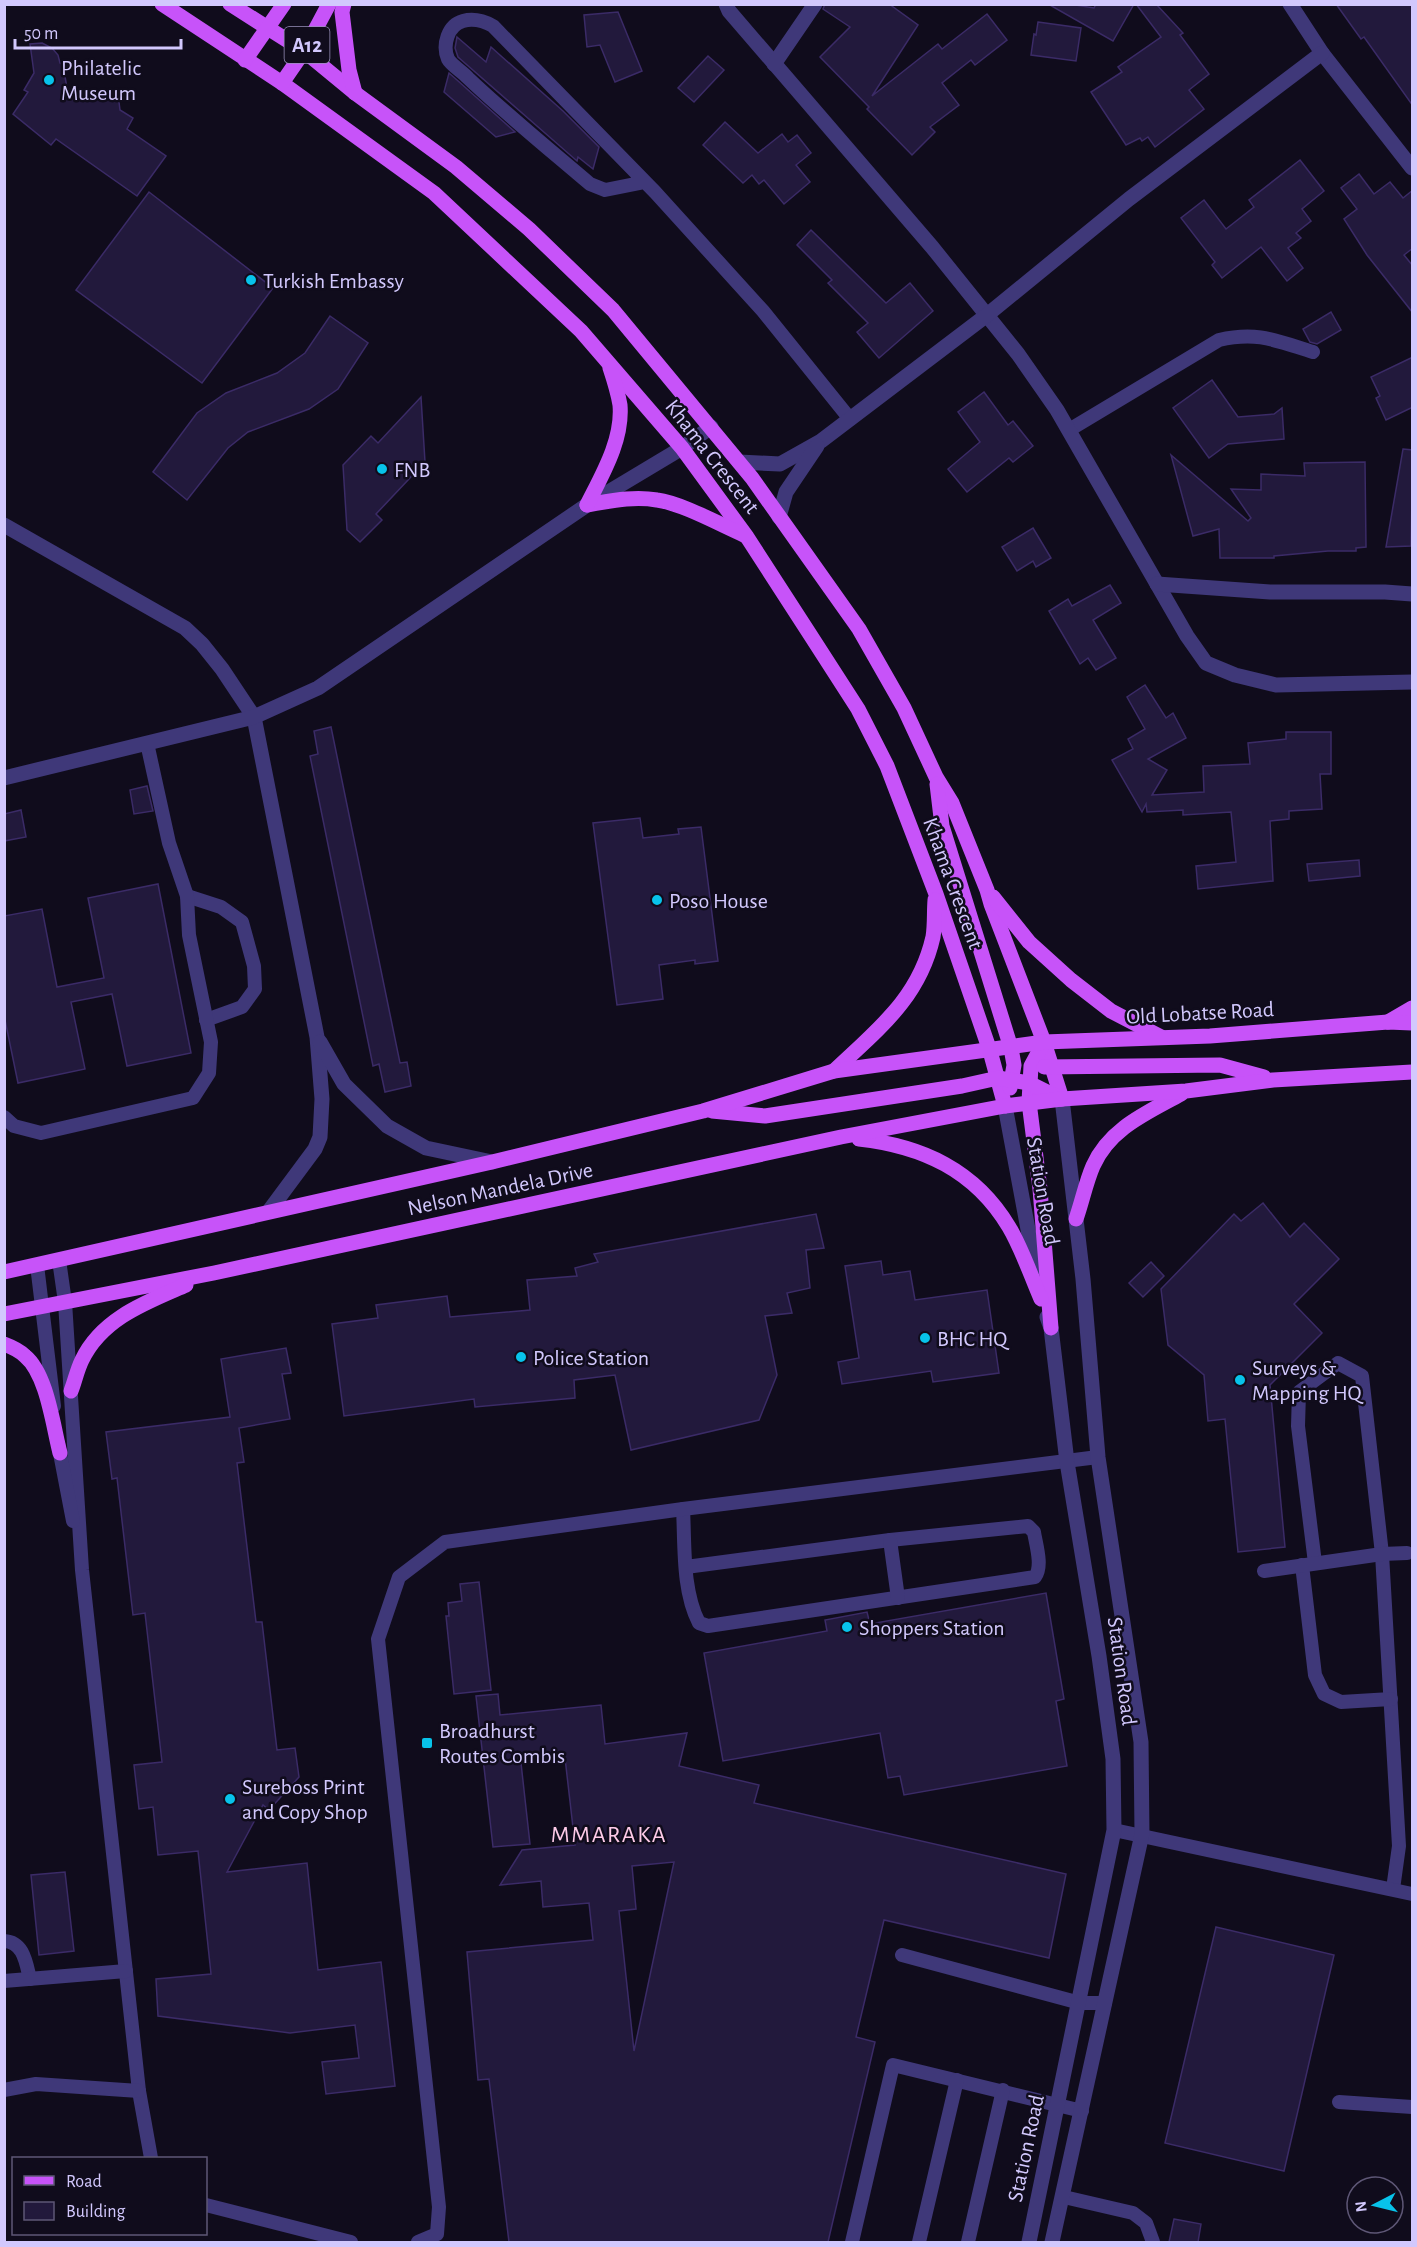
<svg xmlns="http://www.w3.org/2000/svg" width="1417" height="2247" font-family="'Alegreya Sans',sans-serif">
  <rect width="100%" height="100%" fill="#100c1c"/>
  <g fill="#22193c" stroke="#3b2b67" stroke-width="1.5" fill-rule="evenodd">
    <path d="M825 4H889L918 25 872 96 938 44 942 49 987 14 1007 40 975 65 971 60 942 83 959 105 930 127 935 132 912 155 867 109 869 107 820 57 850 27 823 9Z"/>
    <path d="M1048 4H1069L1094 8 1096 4H1134L1113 41Z"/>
    <path d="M1136 4H1156L1183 33 1180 35 1209 74 1189 90 1204 109 1155 147 1148 137 1142 141 1140 138 1126 145 1091 92 1122 72 1118 67 1161 37Z"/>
    <path d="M1336 4H1413V106L1364 37 1361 39Z"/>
    <path d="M618 12 642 71 615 82 600 45 587 47 584 15Z"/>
    <path d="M1038 22 1081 28 1076 61 1031 55 1034 34 1036 35Z"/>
    <path d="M457 37 486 62 491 47 563 111 599 147 593 169 578 157 577 161 458 57 455 48Z"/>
    <path d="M42 43 52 48 58 55 60 63 63 65 67 88 82 98 101 91 115 96 119 102 120 110 133 118 127 129 166 156 137 196 56 139 51 145 13 114 28 92 24 90 34 73 30 44Z"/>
    <path d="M708 56 724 70 694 102 678 88Z"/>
    <path d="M449 73 457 80 515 132 496 137 444 92Z"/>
    <path d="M725 122 758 153 782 134 788 142 797 135 811 153 796 165 810 182 784 204 764 180 759 184 752 175 743 183 703 145Z"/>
    <path d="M1300 160 1324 191 1302 209 1311 221 1296 233 1301 238 1288 248 1303 268 1287 281 1261 247 1222 278 1212 265 1215 262 1181 218 1204 200 1226 229 1254 207 1249 200Z"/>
    <path d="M1359 174 1374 194 1390 182 1403 198 1413 190V248L1404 255 1413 266V313L1367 255 1344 219 1357 209 1341 188Z"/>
    <path d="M149 192 273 288 202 383 76 290Z"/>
    <path d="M811 230 886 303 910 283 933 311 879 358 857 332 868 323 828 283 832 280 797 245Z"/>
    <path d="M1331 312 1341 330 1317 344 1310 342 1303 329Z"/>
    <path d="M330 316 368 343 338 389 309 409 248 432 228 448 187 500 153 472 197 413 226 393 277 373 305 353Z"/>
    <path d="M1413 357V407L1386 420 1376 398 1380 396 1371 377Z"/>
    <path d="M1212 380 1238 417 1274 414 1282 408 1284 439 1228 444 1209 458 1173 408Z"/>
    <path d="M984 392 1008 425 1013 421 1033 446 1013 462 1009 458 967 492 948 469 980 442 958 412Z"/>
    <path d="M421 397 425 462 376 514 382 520 360 542 347 530 343 465 371 436 378 443Z"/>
    <path d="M1403 449 1413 450 1411 546 1386 547Z"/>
    <path d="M1171 455 1248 521 1251 518 1231 489 1261 490V474L1305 476 1304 463 1365 462 1366 547 1356 548V551H1328L1274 556V558H1220L1219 529 1193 536Z"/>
    <path d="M1033 528 1051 558 1036 567 1033 561 1017 571 1002 547Z"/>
    <path d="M1110 585 1121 603 1093 620 1116 658 1096 670 1088 658 1080 664 1049 611 1068 599 1072 606Z"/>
    <path d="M1145 685 1166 718 1173 713 1186 738 1148 759 1167 770 1152 795 1204 792 1203 766 1250 764 1248 743 1286 739V732H1331V774H1320L1322 809 1289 811V819L1270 821 1273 881 1198 889 1196 866 1236 862 1231 812 1183 815V810L1147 812 1146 804 1142 812 1112 760 1133 749 1128 739 1145 729 1127 697Z"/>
    <path d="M331 727 400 1063 407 1062 411 1086 385 1092 379 1064 373 1066 310 756 318 754 314 731Z"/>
    <path d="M147 786 153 811 134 814 130 790Z"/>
    <path d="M21 810 26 837 4 841V814Z"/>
    <path d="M640 818 643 838 679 834 678 829 701 827 718 961 695 964V960L659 965 663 999 617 1005 593 823Z"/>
    <path d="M1359 860 1360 876 1309 881 1307 864Z"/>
    <path d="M158 884 191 1053 127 1066 112 994 71 1002 85 1069 18 1083 4 1015V916L42 909 57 987 104 978 88 898Z"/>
    <path d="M1263 1203 1290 1237 1304 1223 1339 1259 1294 1304 1322 1333 1270 1385 1285 1547 1238 1552 1225 1419 1208 1421 1204 1375 1168 1345 1161 1289 1234 1214 1241 1221Z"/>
    <path d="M816 1214 824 1248 806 1250 810 1288 787 1293 792 1313 765 1316 777 1375 759 1420 631 1450 615 1375 574 1380 575 1398 475 1407 474 1399 344 1416 332 1324 378 1318 376 1305 447 1296 450 1317 530 1310 527 1280 577 1276 575 1268 598 1262 594 1254Z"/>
    <path d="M881 1261 883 1275 910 1271 915 1300 987 1290 999 1373 933 1382 931 1371 842 1384 838 1362 859 1358 845 1266Z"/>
    <path d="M1151 1262 1164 1276 1143 1297 1129 1283Z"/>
    <path d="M286 1348 291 1373 282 1374 290 1419 239 1428 244 1462 237 1463 256 1622H262L277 1750 295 1748 299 1777 269 1810 263 1805 227 1872 307 1863 318 1970 381 1962 395 2086 326 2094 322 2062 359 2058 355 2025 290 2033 158 2016 156 1979 211 1974 198 1851 158 1855 153 1807 139 1809 134 1765 162 1762 145 1613 133 1615 117 1478 112 1479 106 1432 230 1417 221 1359Z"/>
    <path d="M479 1582 491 1690 454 1694 446 1616H449L448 1603 462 1601 460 1584Z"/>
    <path d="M1046 1593 1064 1699 1056 1701 1067 1766 904 1795 900 1776 888 1778 880 1733 723 1761 704 1653 827 1631 825 1620 867 1612 870 1624Z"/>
    <path d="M498 1694 500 1715 601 1705 605 1744 687 1733 679 1766 759 1785 754 1803 1066 1874 1049 1958 884 1920 856 2037 875 2042 828 2242H509L489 2079 478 2080 467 1952 593 1940 589 1903 543 1907 541 1881 500 1885 522 1850 575 1845 565 1758 521 1763 530 1844 493 1847 476 1696ZM674 1862 667 1895 634 2051 619 1911 636 1909 632 1866Z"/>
    <path d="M65 1872 74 1951 39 1955 31 1875Z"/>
    <path d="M1216 1927 1334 1955 1284 2171 1165 2143Z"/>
    <path d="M1174 2219 1201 2224 1198 2242H1169Z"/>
  </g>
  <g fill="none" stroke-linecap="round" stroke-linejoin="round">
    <g stroke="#3f3879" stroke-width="14">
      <path d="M645 182 605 190 590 184C549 149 507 115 468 78 463 72 451 65 448 59 442 45 448 25 463 21 474 18 484 21 493 26L655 192 763 311 850 419"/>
      <path d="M1069 430 1219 340C1258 331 1277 341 1313 352"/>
      <path d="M187 896 221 907 242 922 254 966 255 989 242 1007 206 1020"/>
      <path d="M4 1117 14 1126 41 1133 193 1098 209 1073 211 1042 189 935 187 896 169 843 147 743"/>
      <path d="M59 1260 65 1302 82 1570 139 2091 151 2158"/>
      <path d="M37 1265 54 1406"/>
      <path d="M58 1443 73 1521"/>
      <path d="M683 1509C685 1545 682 1590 699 1623L708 1626 1035 1577C1043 1566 1036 1545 1034 1532L1028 1526 890 1540 686 1567"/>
      <path d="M890 1540 898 1598"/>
      <path d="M1315 1563 1298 1426 1299 1392 1338 1363 1362 1376 1382 1554 1399 1846 1393 1889"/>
      <path d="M1302 1565 1315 1675 1324 1694 1341 1702 1391 1699"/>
      <path d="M1264 1571 1382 1554 1407 1553"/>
      <path d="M1114 1830 1412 1894"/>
      <path d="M4 1941C24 1942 26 1963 30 1979"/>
      <path d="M902 1955 1080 2003H1105"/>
      <path d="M4 1981 126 1971"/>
      <path d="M4 2090 36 2084 139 2091"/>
      <path d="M1339 2102 1412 2107"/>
      <path d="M1064 2197 1133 2213 1146 2223 1153 2242"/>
      <path d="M206 2205 351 2242"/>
      <path d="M418 2242 437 2234 439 2207 378 1639 399 1577 445 1542 683 1509 1098 1457"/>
      <path d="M852 2242 893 2065 1082 2111"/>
      <path d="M919 2242 957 2080"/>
      <path d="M968 2242 1003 2090"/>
    </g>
    <g stroke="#3f3879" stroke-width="15">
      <path d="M726 4 729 11 932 247 1018 354 1057 410 1187 636 1206 663 1235 675 1276 685 1412 682"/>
      <path d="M1290 4 1322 53 1412 168"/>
      <path d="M774 64 815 4"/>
      <path d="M739 462 780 464 821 441 987 315 1129 199 1322 53"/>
      <path d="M779 517 786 492 817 446"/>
      <path d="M4 525 185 628 202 644 222 669 254 717 317 1037 322 1099 320 1137 315 1149 269 1211"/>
      <path d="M1157 584 1270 592H1385L1412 594"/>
      <path d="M4 778 254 717 318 688 587 505 682 448 711 427"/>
      <path d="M320 1042 344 1084 387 1126 426 1148 492 1162"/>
      <path d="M1005 1106 1038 1283"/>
      <path d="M1029 2242 1114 1830 1113 1759 1099 1656 1067 1462 1051 1328 1047 1317"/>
      <path d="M1052 2242 1142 1834 1141 1742 1098 1457 1083 1279 1062 1099"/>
    </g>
    <g stroke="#c753f9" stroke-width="15">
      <path d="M162 4 282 83 434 193 581 331 682 448 747 537 811 636 858 709 887 766 936 894 990 1051 1005 1106"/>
      <path d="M230 4 304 51 355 93 456 167 529 229 613 310 752 478 859 629 904 708 936 777 952 803 987 890 991 904 1044 1042 1062 1099"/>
      <path d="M344 4 342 12 349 70 355 93"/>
      <path d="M245 60 284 4"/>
      <path d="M282 83 304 51 329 4"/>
      <path d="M587 505C611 501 633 496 657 500 681 503 721 525 744 535"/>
      <path d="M587 505C602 475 623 440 620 405 618 393 614 380 610 368"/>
      <path d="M937 784 942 826 1011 1048 1014 1065 1010 1088"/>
      <path d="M993 897 1029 942 1071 980 1111 1011 1161 1037"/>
      <path d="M1388 1022 1412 1008"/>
      <path d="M1044 1042 1031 1066 1029 1102 1040 1189 1051 1328"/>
      <path d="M1044 1067 1220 1065 1264 1077"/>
      <path d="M834 1071C877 1030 919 999 933 937 935 925 934 912 935 900"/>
      <path d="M712 1111 765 1116 962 1086 998 1078 1029 1083 1061 1099"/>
      <path d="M859 1139C922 1146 975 1170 1009 1227 1022 1249 1031 1276 1041 1299"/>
      <path d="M1076 1219C1082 1202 1086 1182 1093 1166 1110 1128 1147 1113 1181 1094"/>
      <path d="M4 1272 492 1162 703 1111 834 1071 1044 1042 1210 1036 1388 1022 1412 1023"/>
      <path d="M4 1314 214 1273 841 1137 1005 1106 1062 1099 1186 1091 1273 1080 1412 1072"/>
      <path d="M4 1344C12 1347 19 1350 25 1356 47 1374 53 1426 60 1453"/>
      <path d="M71 1391C75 1381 77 1370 82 1360 102 1318 147 1302 186 1285"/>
    </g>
  </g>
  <g fill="#08c3ea" stroke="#100c1c" stroke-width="2">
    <circle cx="49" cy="80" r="6"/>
    <circle cx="251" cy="280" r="6"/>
    <circle cx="382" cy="469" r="6"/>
    <circle cx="657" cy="900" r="6"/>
    <circle cx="925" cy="1338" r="6"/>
    <circle cx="521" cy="1357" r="6"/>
    <circle cx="1240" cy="1380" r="6"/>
    <circle cx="847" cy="1627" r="6"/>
    <rect x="421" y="1737" width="12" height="12" rx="3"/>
    <circle cx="230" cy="1799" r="6"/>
  </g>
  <g text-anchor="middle" stroke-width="5" stroke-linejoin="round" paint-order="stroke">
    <rect fill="#100c1c" stroke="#9890ba" stroke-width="1.5" x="284.5" y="27" width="45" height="36" rx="4.5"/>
    <g font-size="21" font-weight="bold" fill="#d2c8fd">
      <text x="307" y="52">A12</text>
    </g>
    <g font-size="22" fill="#d2c8fd" stroke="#100c1c" text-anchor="start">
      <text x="61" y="75">Philatelic<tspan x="61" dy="25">Museum</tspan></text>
      <text x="263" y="288">Turkish Embassy</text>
      <text x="394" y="477">FNB</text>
      <text x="669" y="908">Poso House</text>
      <text x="937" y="1346">BHC HQ</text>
      <text x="533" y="1365">Police Station</text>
      <text x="1252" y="1375">Surveys &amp;<tspan x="1252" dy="25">Mapping HQ</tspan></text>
      <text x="859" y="1635">Shoppers Station</text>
      <text x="439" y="1738">Broadhurst<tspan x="439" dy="25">Routes Combis</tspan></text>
      <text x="242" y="1794">Sureboss Print<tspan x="242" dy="25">and Copy Shop</tspan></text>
    </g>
    <g font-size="22" fill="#d2c8fd" stroke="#100c1c">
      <text transform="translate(713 456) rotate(52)" y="8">Khama Crescent</text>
      <text transform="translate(954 883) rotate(70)" y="8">Khama Crescent</text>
      <text transform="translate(1200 1012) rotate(-3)" y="8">Old Lobatse Road</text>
      <text transform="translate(500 1188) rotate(-12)" y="8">Nelson Mandela Drive</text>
      <text transform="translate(1044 1191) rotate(80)" y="8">Station Road</text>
      <text transform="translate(1123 1671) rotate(82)" y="8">Station Road</text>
      <text transform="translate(1025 2148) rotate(-78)" y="8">Station Road</text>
    </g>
    <g font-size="24" letter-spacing="1.5" fill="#fdcae7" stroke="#100c1c">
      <text x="609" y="1842">MMARAKA</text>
    </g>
  </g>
  <rect width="1417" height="2247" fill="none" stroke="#d2c8fd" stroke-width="12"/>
  <rect x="12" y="2157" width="195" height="78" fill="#100c1c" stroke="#5e5776" stroke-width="1.5"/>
  <rect x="24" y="2176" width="30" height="9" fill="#c753f9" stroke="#5e5776" stroke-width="1.5"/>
  <text x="66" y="2187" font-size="18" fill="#d2c8fd">Road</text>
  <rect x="24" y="2202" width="30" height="18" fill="#22193c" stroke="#5e5776" stroke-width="1.5"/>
  <text x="66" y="2217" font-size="18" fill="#d2c8fd">Building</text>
  <g transform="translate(1375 2205) rotate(263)"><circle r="28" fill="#100c1c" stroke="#5e5776" stroke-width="1.5"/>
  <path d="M0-4.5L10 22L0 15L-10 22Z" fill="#08c3ea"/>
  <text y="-9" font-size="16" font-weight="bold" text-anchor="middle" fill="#d2c8fd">N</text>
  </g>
  <path d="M15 39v9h166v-9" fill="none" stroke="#d2c8fd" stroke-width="3"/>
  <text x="24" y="39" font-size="18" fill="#d2c8fd" stroke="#100c1c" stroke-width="4.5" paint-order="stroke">50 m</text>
</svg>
